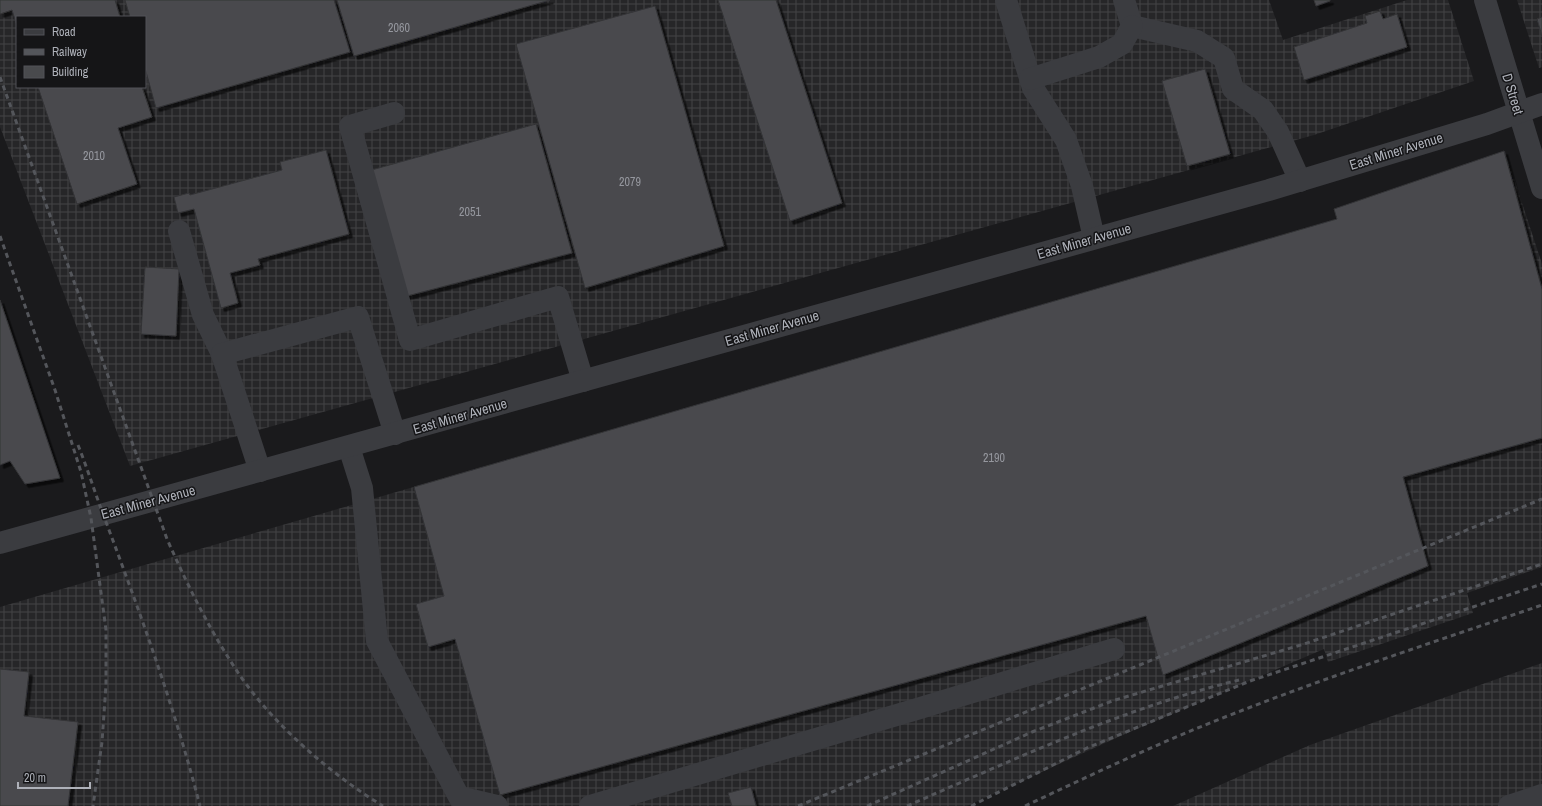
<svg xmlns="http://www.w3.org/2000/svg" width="1542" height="806" font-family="'Archivo Narrow',sans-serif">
  <defs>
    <pattern id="industrial-grid" width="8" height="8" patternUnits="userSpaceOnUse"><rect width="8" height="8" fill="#262628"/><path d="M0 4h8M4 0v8" fill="none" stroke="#434345"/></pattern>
    <filter id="shadow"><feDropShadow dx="3.5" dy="3.5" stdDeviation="0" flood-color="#0009"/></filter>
  </defs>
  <rect width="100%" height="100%" fill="#1a1a1c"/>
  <g fill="url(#industrial-grid)" fill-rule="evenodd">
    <path d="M0 0H1269L1283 40 1407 0H1448L1474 81 1314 135 130 466 0 127ZM17 17H145V87H17Z"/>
    <path d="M1517 0H1542V67L1539 68Z"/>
    <path d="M1505 151 1542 264V567L1467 593 1473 613 1328 662 1324 649 1125 734 967 806H0V607L1341 218Z"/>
    <path d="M1542 663V806H1173L1310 745Z"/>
  </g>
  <g fill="#494a4d" stroke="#343437" filter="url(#shadow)">
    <path d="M0 0H115L120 17H17V26L12 10 0 14Z"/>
    <path d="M125 0H334L350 52 156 108 145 68V17H130Z"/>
    <path d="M337 0H550L354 56Z"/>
    <path d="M718 0H776L842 203 790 221Z"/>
    <path d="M1314 0H1330V1L1316 6Z"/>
    <path d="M655 6 724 246 585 288 516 44Z"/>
    <path d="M1380 11 1383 19 1397 14 1407 47 1304 80 1294 47 1367 23 1365 16Z"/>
    <path d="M1542 17V36L1537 19Z"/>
    <path d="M1205 69 1230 154 1187 166 1162 81Z"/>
    <path d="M38 87H142L152 117 118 128 137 184 77 204Z"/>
    <path d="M536 124 572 253 403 297 368 171Z"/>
    <path d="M326 150 349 234 258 259 260 265 230 273 238 303 221 308 194 209 178 213 174 197 189 193 190 195 282 170 280 162Z"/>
    <path d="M1504 151 1542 289V438L1403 477 1428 566 1163 675 1146 616 500 795 455 639 428 647 416 604 444 596 414 487 1337 219 1334 209Z"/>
    <path d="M145 267 179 269 176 336 141 334Z"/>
    <path d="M0 300 60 478 25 484 10 461 0 465Z"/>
    <path d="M0 669 29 672 24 716 78 722 68 806H0Z"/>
    <path d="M751 787 756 806H732L728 793Z"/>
  </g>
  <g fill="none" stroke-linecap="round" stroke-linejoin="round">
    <g stroke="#3b3c40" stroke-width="22">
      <path d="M1006 0 1033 88 1066 140 1082 186 1094 238"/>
      <path d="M1124 0 1132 26 1197 41 1224 58 1233 89 1263 110 1278 132 1300 181"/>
      <path d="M1485 0 1542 188"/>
      <path d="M1030 79 1099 57 1122 44 1132 26"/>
      <path d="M394 113 350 126 410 340 558 297 583 381"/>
      <path d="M179 231 203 315 222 354"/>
      <path d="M349 447 362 488 377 641 459 797 497 806"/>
      <path d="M260 471 222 354 358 317 395 434"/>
      <path d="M0 543 1269 190 1487 124 1542 104"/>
      <path d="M590 806 917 709 1114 649"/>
      <path d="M1509 806 1542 795"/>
    </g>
    <g stroke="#54565b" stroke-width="3" stroke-dasharray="5 4" stroke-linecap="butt">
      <path d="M0 77 167 539C187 584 208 627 235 668 269 721 330 774 383 806"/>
      <path d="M0 236 55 390 81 472 91 518 106 630V685L102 742 93 806"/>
      <path d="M78 445C88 470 96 496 106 522 141 615 175 709 200 806"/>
      <path d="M798 806 1542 499"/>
      <path d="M867 806 1032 732 1112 701 1304 644 1542 564"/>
      <path d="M907 806C1015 759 1124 708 1239 680"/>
      <path d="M971 806 1087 748 1250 681 1542 584"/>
      <path d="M1025 806C1089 776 1154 745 1220 719 1326 677 1434 642 1542 605"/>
    </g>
  </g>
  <g text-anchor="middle" stroke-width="3" stroke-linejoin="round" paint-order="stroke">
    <g font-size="12" fill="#95979e">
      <text x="399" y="32">2060</text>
      <text x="94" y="160">2010</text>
      <text x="630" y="186">2079</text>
      <text x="470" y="216">2051</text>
      <text x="994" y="462">2190</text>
    </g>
    <g font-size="14" fill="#aeb1b9" stroke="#151517">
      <text transform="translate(1513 94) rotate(73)" y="5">D Street</text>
      <text transform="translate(1396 151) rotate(-17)" y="5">East Miner Avenue</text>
      <text transform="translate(1084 241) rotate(-16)" y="5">East Miner Avenue</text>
      <text transform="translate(772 328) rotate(-16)" y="5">East Miner Avenue</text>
      <text transform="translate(460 416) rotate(-16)" y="5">East Miner Avenue</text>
      <text transform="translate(148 502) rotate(-15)" y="5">East Miner Avenue</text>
    </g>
  </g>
  <rect x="16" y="16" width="130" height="72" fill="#151517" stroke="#525358"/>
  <rect x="24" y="29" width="20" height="6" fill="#3b3c40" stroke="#525358"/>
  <text x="52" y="36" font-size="12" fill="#aeb1b9">Road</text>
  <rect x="24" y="49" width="20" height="6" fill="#54565b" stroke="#525358"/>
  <text x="52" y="56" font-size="12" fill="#aeb1b9">Railway</text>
  <rect x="24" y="66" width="20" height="12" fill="#494a4d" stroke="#525358"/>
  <text x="52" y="76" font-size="12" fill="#aeb1b9">Building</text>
  <path d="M18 782v6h72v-6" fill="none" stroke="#aeb1b9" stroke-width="2"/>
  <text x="24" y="782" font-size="12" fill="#aeb1b9" stroke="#151517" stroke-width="3" paint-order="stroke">20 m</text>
</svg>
